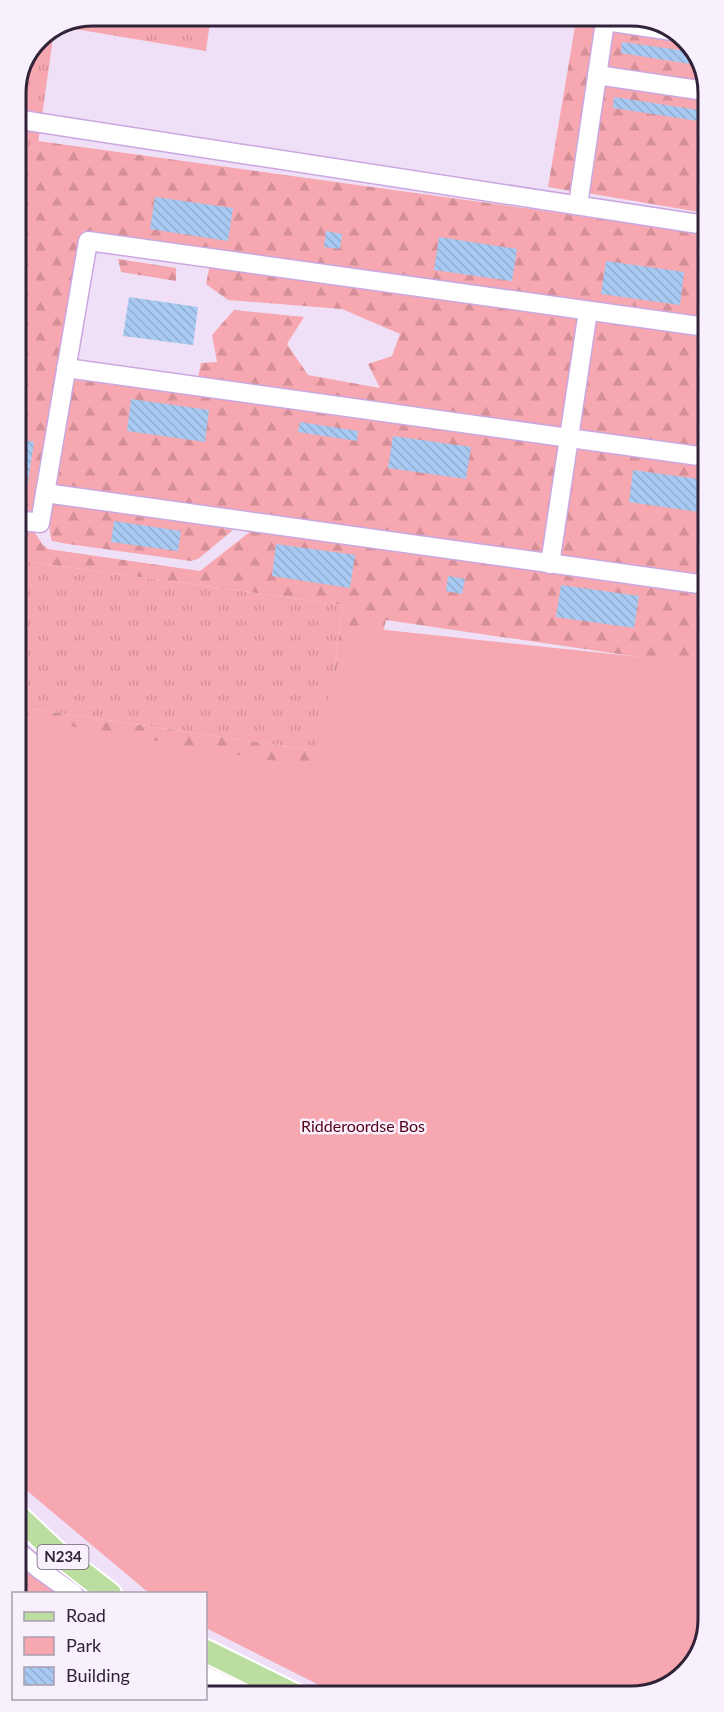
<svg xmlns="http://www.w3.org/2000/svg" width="724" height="1712" font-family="Lato,sans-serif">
  <defs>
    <pattern id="grass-tufts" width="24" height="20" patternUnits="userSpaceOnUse" patternTransform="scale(1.5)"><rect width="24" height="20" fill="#f7a7af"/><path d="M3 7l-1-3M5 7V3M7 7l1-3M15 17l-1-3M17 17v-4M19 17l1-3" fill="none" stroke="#d48f97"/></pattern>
    <pattern id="forest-firs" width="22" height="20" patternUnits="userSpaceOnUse" patternTransform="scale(1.5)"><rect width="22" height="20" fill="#f7a7af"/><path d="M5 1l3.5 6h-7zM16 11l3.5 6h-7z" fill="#d48f97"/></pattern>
    <pattern id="building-back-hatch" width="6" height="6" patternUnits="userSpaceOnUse" patternTransform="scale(1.5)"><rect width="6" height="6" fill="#a8caf2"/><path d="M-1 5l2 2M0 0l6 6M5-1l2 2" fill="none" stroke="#91add0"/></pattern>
  </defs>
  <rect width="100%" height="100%" fill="#efe0f8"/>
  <g fill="url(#grass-tufts)">
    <path d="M93 15H211L206 51 63 27Z"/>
    <path d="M54 31 42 116 15 111V88L38 38Z"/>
    <path d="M24 128 40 130 37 149 21 147Z"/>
    <path d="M16 560 343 605 324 752 17 707Z"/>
  </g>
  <g fill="url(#forest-firs)">
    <path d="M577 15H600L571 191 548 187Z"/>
    <path d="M613 30 685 39 705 68V84L606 69 611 34Z"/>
    <path d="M604 83 705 98V213L587 193Z"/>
    <path d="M38 141 546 211 705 235 706 318 83 231 35 510 30 516 16 513 15 185 21 147 37 149Z"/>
    <path d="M118 259 176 268V281L121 272Z"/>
    <path d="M210 264 580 316 563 432 197 383 201 363 217 362 212 335 234 310 304 317 287 344 308 375 380 388 368 364 392 356 400 334 342 309 228 300 206 284Z"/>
    <path d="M597 319 706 335V453L579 435Z"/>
    <path d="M73 380 94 381 560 445 543 556 55 487Z"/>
    <path d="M578 448 706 465V580L560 558 571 483Z"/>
    <path d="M56 503 188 522 233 530 198 559 191 561 68 544 52 541C48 528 49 518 52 504Z"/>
    <path d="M16 528 34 531 42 544 48 549 200 571 251 531 706 593 707 667 386 620 383 632 323 763 17 857V707L324 752 343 605 16 560Z"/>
    <path d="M19 1559 65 1593H19Z"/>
  </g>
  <path fill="#f7a7af" d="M348 626 707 664 709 1620 693 1666 656 1693 339 1695 206 1628V1594L149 1593 19 1484 17 717 310 767Z"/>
  <g fill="url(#building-back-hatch)">
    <path d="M622 42 694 52 703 66 621 53Z"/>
    <path d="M614 97 705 111V122L613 108Z"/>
    <path d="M155 197 233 208 228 241 150 229Z"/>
    <path d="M326 231 342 234 340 249 324 247Z"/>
    <path d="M439 237 517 249 512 281 434 270Z"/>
    <path d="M606 261 684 272 680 305 601 294Z"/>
    <path d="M129 297 198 307 193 345 123 336Z"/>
    <path d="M131 399 209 410 205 442 127 431Z"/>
    <path d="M300 422 358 431 357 441 298 432Z"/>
    <path d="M393 436 471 447 466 479 388 468Z"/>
    <path d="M16 439 34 442 27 488 16 487Z"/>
    <path d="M633 470 706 480V513L629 502Z"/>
    <path d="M114 521 181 531 178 551 111 542Z"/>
    <path d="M276 544 355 555 350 588 272 576Z"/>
    <path d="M448 576 465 579 462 594 446 591Z"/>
    <path d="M561 585 639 596 634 628 556 617Z"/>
  </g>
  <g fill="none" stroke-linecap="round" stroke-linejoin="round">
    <g stroke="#cba7e0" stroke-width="21">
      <g id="minor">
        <path d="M606 21 679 32"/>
        <path d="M597 75 705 91"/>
        <path d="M15 119 705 225"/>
        <path d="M15 147 19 119"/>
        <path d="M578 205 606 15"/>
        <path d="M66 368 706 457"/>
        <path d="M45 493 706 585"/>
        <path d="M16 520 40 523 88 241 706 327"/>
        <path d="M550 564 588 311"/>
        <path d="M19 1552 39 1569 74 1594"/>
        <path d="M206 1676 248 1696"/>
      </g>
    </g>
    <g stroke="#fff" stroke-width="26">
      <g id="major">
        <path d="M19 1517 56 1552 110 1594"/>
        <path d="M206 1651 295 1695"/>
      </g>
    </g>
    <use href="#minor" stroke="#fff" stroke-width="18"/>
    <use href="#major" stroke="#bbdda0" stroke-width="22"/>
  </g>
  <g text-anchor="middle" stroke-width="5" stroke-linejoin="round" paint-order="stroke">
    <rect fill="#f8f0fc" stroke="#6c6073" stroke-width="1.5" x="37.5" y="1545" width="51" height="24" rx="4.5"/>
    <g font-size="15" font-weight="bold" fill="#302238">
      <text x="63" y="1562">N234</text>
    </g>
    <g font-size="16" fill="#58001a" stroke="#f8f0fc">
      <text x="363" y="1132">Ridderoordse Bos</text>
    </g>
  </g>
  <path d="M0 0H724V1712H0ZM93 26H631A67 67 0 0 1 698 93V1619A67 67 0 0 1 631 1686H93A67 67 0 0 1 26 1619V93A67 67 0 0 1 93 26Z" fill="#f8f0fc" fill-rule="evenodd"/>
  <path fill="none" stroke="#302238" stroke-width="3" d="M93 26H631A67 67 0 0 1 698 93V1619A67 67 0 0 1 631 1686H93A67 67 0 0 1 26 1619V93A67 67 0 0 1 93 26Z"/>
  <rect x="12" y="1592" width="195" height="108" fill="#f8f0fc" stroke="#a89eae" stroke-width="1.5"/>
  <rect x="24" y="1612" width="30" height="9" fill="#bbdda0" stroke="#a89eae" stroke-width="1.5"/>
  <text x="66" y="1622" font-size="18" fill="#302238">Road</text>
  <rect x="24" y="1637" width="30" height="18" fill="#f7a7af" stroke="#a89eae" stroke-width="1.5"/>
  <text x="66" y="1652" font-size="18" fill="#302238">Park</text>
  <rect x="24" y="1667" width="30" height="18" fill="url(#building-back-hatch)" stroke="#a89eae" stroke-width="1.5"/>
  <text x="66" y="1682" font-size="18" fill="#302238">Building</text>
</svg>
